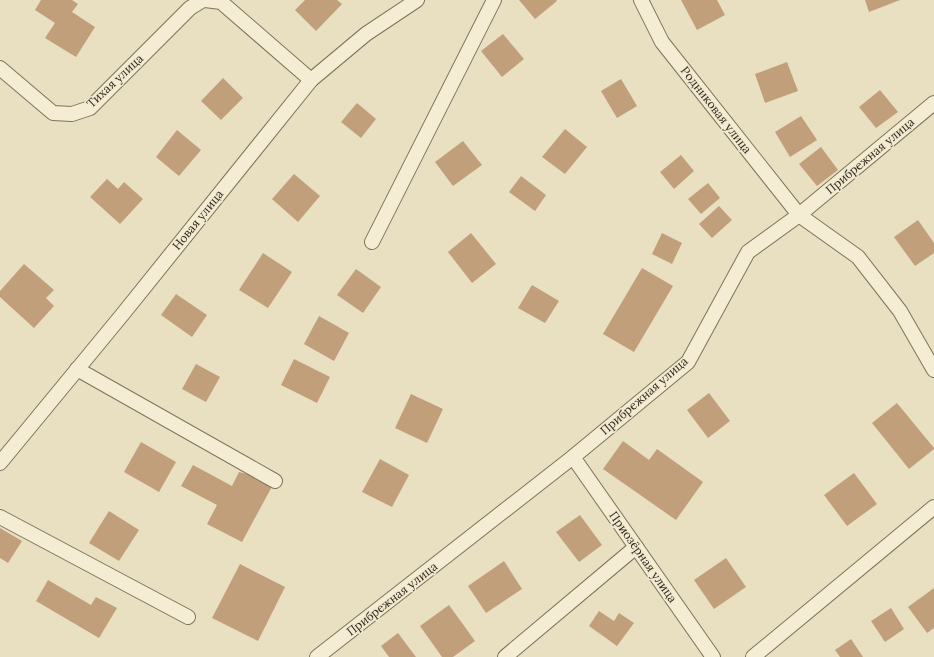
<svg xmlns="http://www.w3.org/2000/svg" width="934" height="657" font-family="Lora,serif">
  <rect width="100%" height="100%" fill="#e8e0c1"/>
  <g fill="#c29f7b">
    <path d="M41 0H72L78 4 72 12 95 27 76 57 45 38 55 23 35 10Z"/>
    <path d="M305 0H337L342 4 316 31 295 10Z"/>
    <path d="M519 0H556L557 1 535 19Z"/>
    <path d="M681 0H717L725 15 697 30Z"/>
    <path d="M865 0H900L869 12Z"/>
    <path d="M503 34 524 59 502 77 481 51Z"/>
    <path d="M787 62 798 91 765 103 755 74Z"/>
    <path d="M223 78 243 98 221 120 201 101Z"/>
    <path d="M621 79 637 106 617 118 601 91Z"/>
    <path d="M880 90 898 112 876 128 859 107Z"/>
    <path d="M357 103 376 119 361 138 341 122Z"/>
    <path d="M801 116 817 140 790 157 775 132Z"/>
    <path d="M565 129 587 147 565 174 542 157Z"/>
    <path d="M177 130 201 150 179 176 156 157Z"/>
    <path d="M463 141 482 165 453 186 435 162Z"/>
    <path d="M821 147 838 170 817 186 799 164Z"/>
    <path d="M681 155 694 171 674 189 660 172Z"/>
    <path d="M294 174 320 196 298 222 272 199Z"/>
    <path d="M521 176 546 195 535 211 509 192Z"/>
    <path d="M107 179 118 189 124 182 143 199 120 224 90 197Z"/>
    <path d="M708 183 720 198 701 214 688 199Z"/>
    <path d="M719 206 732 220 712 238 699 224Z"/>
    <path d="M918 220 934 243V253L915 266 894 237Z"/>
    <path d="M471 233 496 264 472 283 448 252Z"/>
    <path d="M662 233 682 243 672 264 652 254Z"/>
    <path d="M263 253 292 272 268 308 239 290Z"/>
    <path d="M24 264 54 290 46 298 54 306 34 328 0 297V291Z"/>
    <path d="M642 268 673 286 634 352 603 334Z"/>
    <path d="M356 269 381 287 363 313 337 295Z"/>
    <path d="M532 285 559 301 545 323 518 308Z"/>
    <path d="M176 294 207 315 192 337 161 315Z"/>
    <path d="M319 316 349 333 334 361 304 344Z"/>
    <path d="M294 359 330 377 317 403 281 385Z"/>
    <path d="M196 364 220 377 206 402 182 389Z"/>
    <path d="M709 393 730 421 708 438 687 410Z"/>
    <path d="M411 394 443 409 427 443 395 428Z"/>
    <path d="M897 403 934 448V449L909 469 872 423Z"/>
    <path d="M623 441 649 460 657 449 703 482 676 520 603 469Z"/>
    <path d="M141 442 176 462 159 492 124 472Z"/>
    <path d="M380 459 409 475 392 507 362 492Z"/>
    <path d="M193 465 232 486 239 472 275 481 242 542 207 524 217 505 181 486Z"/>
    <path d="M854 473 877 504 847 526 824 495Z"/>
    <path d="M109 511 139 530 119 561 89 543Z"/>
    <path d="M580 515 602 545 579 562 556 532Z"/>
    <path d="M0 528 22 541 8 563 0 558Z"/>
    <path d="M726 558 746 587 714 609 694 580Z"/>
    <path d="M504 561 522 589 486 613 468 586Z"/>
    <path d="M240 564 285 587 258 641 212 618Z"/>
    <path d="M48 580 91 605 96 597 117 608 99 638 36 601Z"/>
    <path d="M934 588V628L927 633 908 607Z"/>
    <path d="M449 605 475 641 453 657H442L420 626Z"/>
    <path d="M891 608 904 629 885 642 871 621Z"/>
    <path d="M599 611 614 621 619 613 634 623 617 646 589 626Z"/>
    <path d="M398 633 416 657H389L381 646Z"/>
    <path d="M851 639 863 657H840L835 650Z"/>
  </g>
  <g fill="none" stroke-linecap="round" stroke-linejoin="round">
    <g stroke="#80725b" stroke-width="16">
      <g id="minor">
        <path d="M205 0 221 2 311 80"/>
        <path d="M641 0 662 42 799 215 858 257 900 311 934 370"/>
        <path d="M0 68 53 113 72 114 90 108 190 8 203 0"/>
        <path d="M372 242 494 0"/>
        <path d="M77 369 275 481"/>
        <path d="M573 457 713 657"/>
        <path d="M0 463 122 315 311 80 366 34 417 0"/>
        <path d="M0 517 188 617"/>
        <path d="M317 657 573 457 688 362 748 252 799 215 934 103"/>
        <path d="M505 657 636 547"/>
        <path d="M753 657 934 507"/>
      </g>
    </g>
    <use href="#minor" stroke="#f4edd3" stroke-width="14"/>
  </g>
  <g text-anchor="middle" stroke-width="3" stroke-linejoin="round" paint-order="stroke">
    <g font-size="12" fill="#31291d" stroke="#f1ead0">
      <text transform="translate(115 81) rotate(-43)" y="4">Тихая улица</text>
      <text transform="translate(716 110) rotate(52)" y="4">Родниковая улица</text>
      <text transform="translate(870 156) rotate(-40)" y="4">Прибрежная улица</text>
      <text transform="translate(198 220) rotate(-51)" y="4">Новая улица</text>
      <text transform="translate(644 396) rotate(-41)" y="4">Прибрежная улица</text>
      <text transform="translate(643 557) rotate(55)" y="4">Приозёрная улица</text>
      <text transform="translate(392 599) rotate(-38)" y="4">Прибрежная улица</text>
    </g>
  </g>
</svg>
